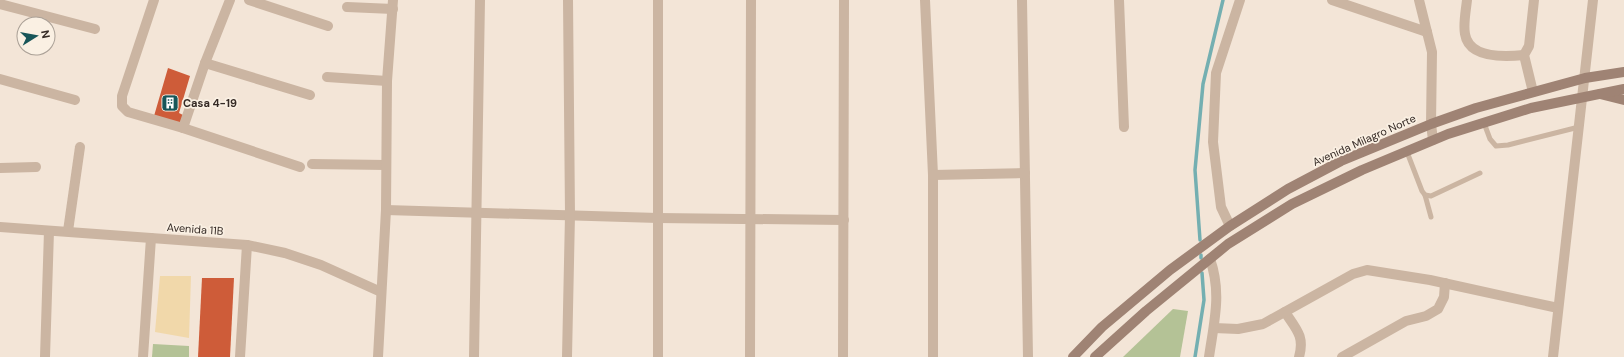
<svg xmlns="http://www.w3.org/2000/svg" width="1624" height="357" font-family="'DM Sans',sans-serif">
  <rect width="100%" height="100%" fill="#f3e5d7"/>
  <g fill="#b4c296">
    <path d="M1173 309 1188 311 1180 357H1123Z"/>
    <path d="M153 344 189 346V357H152Z"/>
  </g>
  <path fill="#f1d8aa" d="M160 276H191L189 338 155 332Z"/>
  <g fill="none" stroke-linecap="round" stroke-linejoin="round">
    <g stroke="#74afb1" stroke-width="3.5">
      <path d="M1200 240 1195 170 1203 84 1223 0"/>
      <path d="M1201 255V258"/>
      <path d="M1195 357 1204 300 1202 273"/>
    </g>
  </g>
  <g fill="#ce5c39">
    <path d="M168 68 190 76 179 113 183 115 180 123 154 116Z"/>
    <path d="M202 278H234L230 357H198Z"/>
  </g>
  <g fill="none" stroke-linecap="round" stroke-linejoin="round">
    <g stroke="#cbb5a2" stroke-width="5">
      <path d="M1484 123 1490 139 1496 146 1508 145 1579 127"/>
      <path d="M1407 152 1422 191 1425 195 1431 217"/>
      <path d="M1425 195 1431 196 1480 173"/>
    </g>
    <g stroke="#cbb5a2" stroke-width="10">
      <path d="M154 0 122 96V106L128 112 183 128 300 167"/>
      <path d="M249 0 328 26"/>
      <path d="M925 0 933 175V357"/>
      <path d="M1022 0 1028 357"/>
      <path d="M1119 0 1124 127"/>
      <path d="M1332 0 1427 32"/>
      <path d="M1419 0 1432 52 1431 124 1433 140"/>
      <path d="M1467 0C1466 10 1463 24 1465 34 1469 59 1505 57 1524 55"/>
      <path d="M0 4 95 29"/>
      <path d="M347 7 393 9"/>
      <path d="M205 63 310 95"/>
      <path d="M327 77 387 81"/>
      <path d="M0 79 75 100"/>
      <path d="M1533 92 1524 55 1529 46 1534 0"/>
      <path d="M183 128 205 63 230 0"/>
      <path d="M312 164 386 165"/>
      <path d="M0 168 36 167"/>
      <path d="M933 175 1025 173"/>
      <path d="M386 210 658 218 844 220"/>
      <path d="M1230 226 1221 207 1213 142 1216 73 1240 0"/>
      <path d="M0 227 247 245 285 253 321 265 381 292"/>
      <path d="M68 231 80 147"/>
      <path d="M1285 312C1296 329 1305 336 1299 357"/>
      <path d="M1214 328 1238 329 1263 324 1353 274 1367 270 1430 280 1558 308"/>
      <path d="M45 357 49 231"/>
      <path d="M143 357 151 238"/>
      <path d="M240 357 247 245"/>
      <path d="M378 357 386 210 387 81 393 0"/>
      <path d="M474 357 480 0"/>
      <path d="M567 357 570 215 568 0"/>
      <path d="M658 357V0"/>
      <path d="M750 357 751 0"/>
      <path d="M843 357 844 0"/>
      <path d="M1209 357C1214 322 1222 293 1210 259"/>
      <path d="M1342 357 1406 321 1426 316 1438 309 1444 297 1445 283"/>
      <path d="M1553 357 1593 0"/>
    </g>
    <g stroke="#9f8374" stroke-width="10">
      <path d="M1600 94 1624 100"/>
      <path d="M1073 357 1102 327 1170 270 1230 226 1288 189 1341 161 1431 124 1476 108 1585 78 1624 72"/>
      <path d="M1095 357 1146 311 1228 244 1292 204 1362 170 1448 134 1531 108 1624 89"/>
    </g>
  </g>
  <defs>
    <g id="building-square" transform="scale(0.9)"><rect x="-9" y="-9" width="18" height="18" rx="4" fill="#185659" stroke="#faf0e3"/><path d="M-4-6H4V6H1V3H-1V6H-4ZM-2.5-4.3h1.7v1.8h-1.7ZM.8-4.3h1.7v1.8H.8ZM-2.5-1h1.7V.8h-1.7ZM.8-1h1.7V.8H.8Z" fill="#fff"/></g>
  </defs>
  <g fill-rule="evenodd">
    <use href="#building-square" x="170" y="103"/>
  </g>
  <g text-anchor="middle" stroke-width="3.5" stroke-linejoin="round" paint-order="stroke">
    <g font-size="11" font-weight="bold" fill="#352a25" stroke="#faf0e3" text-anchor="start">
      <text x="183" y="107">Casa 4-19</text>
    </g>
    <g font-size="11" fill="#352a25" stroke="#faf0e3">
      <text transform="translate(1364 140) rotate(-24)" y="4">Avenida Milagro Norte</text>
      <text transform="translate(195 229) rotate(4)" y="4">Avenida 11B</text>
    </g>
  </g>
  <g transform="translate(36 36) rotate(79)"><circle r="19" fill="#faf0e3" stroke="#aba197"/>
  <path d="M0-3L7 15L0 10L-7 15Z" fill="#185659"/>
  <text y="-6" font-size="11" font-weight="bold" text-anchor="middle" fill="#352a25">N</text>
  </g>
</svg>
